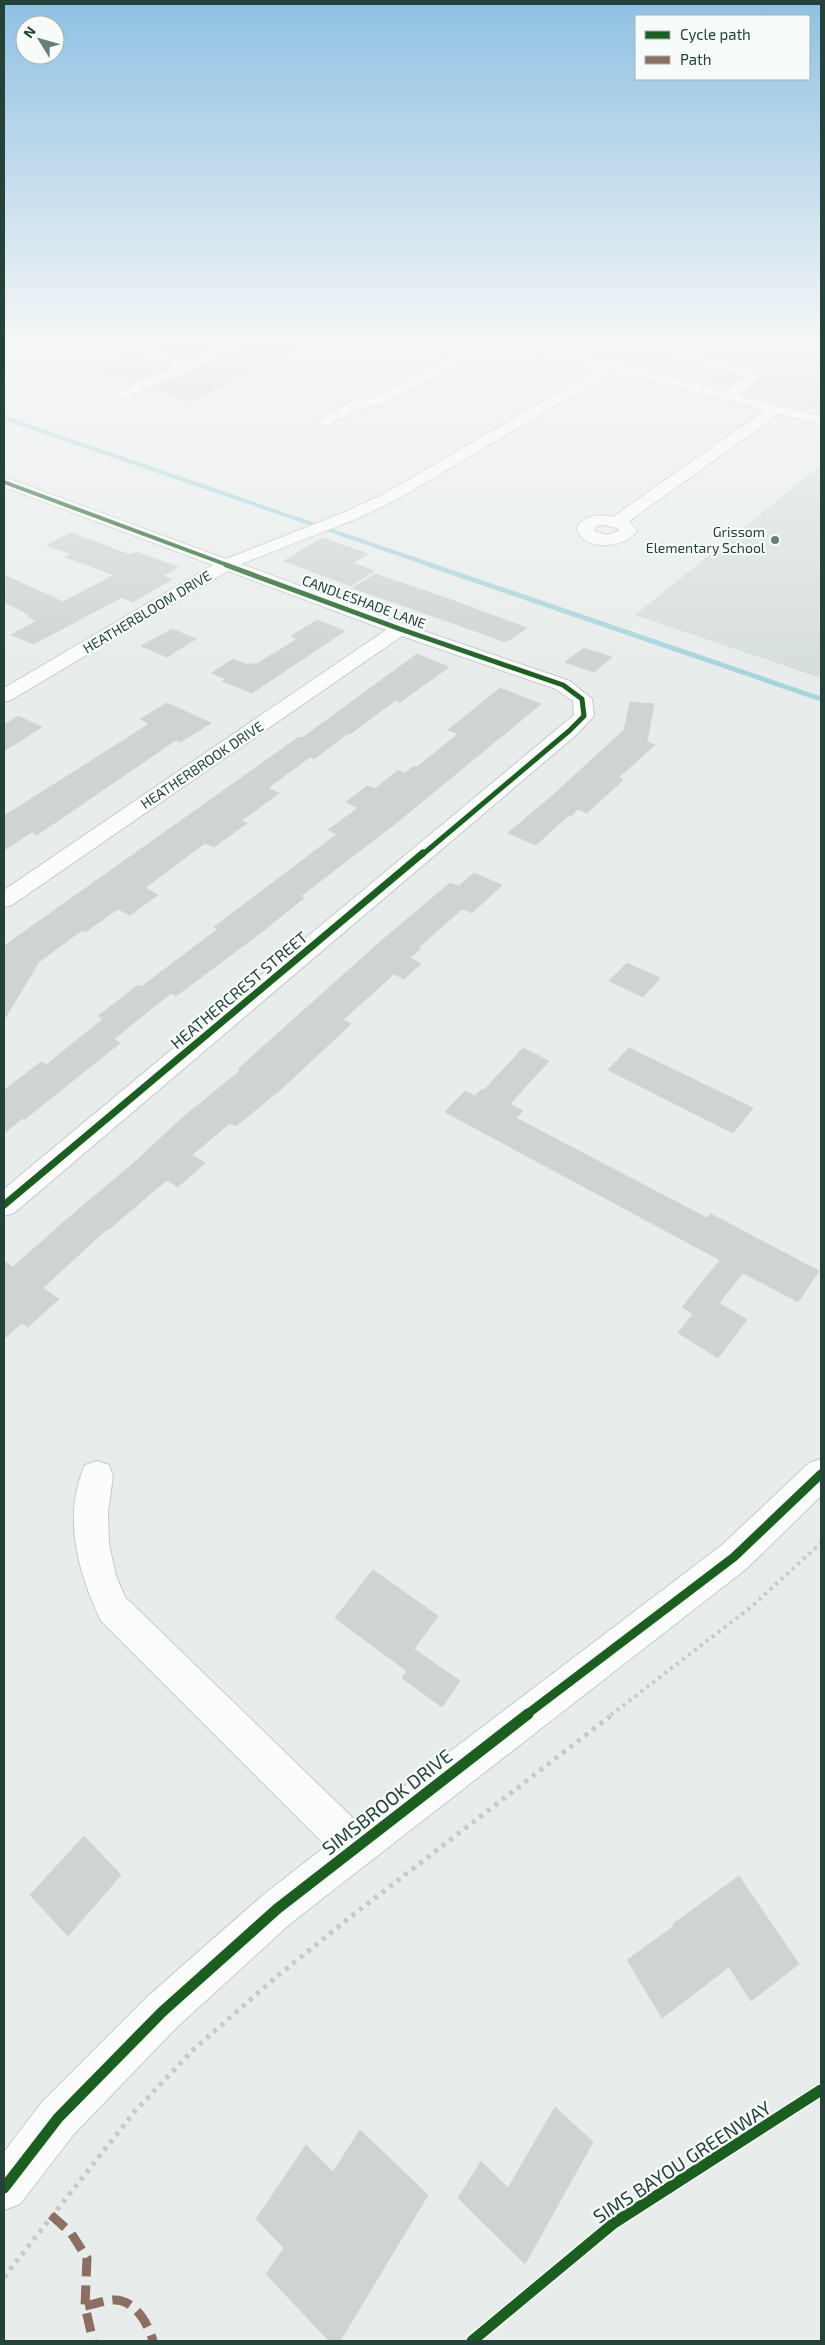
<svg xmlns="http://www.w3.org/2000/svg" width="825" height="2345" font-family="'Exo 2',sans-serif">
  <rect width="100%" height="100%" fill="#e8edeb"/>
  <g fill="#d6dedb">
    <path d="M549 342H821V411Z"/>
    <path d="M821 465V678L635 615Z"/>
  </g>
  <g fill="none" stroke-linecap="round" stroke-linejoin="round">
    <path stroke="#a9d4db" stroke-width="4" d="M4 418 434 566"/>
    <path stroke="#a9d4db" stroke-width="5" d="M430 565 821 699"/>
  </g>
  <g fill="#cfd4d2" stroke="#d1d6d4">
    <path d="M165 342H223L187 359 151 348Z"/>
    <path d="M248 342H310L191 402 152 388 194 371Z"/>
    <path d="M134 356 170 366 134 382 99 371Z"/>
    <path d="M71 533 130 555 137 552 178 567 163 576 172 579 133 602 122 597 34 644 11 635 36 621 27 616 30 615 4 602V575L63 602 114 575 65 557 71 554 47 545Z"/>
    <path d="M322 538 368 554 353 563 374 571 351 586 284 561Z"/>
    <path d="M375 574 446 598 527 628 508 641H503L353 588Z"/>
    <path d="M317 620 345 631 252 693 222 681 226 679 212 673 233 659 248 665 250 663 255 665 297 639 291 636Z"/>
    <path d="M172 629 196 639 167 657 141 646Z"/>
    <path d="M584 648 612 657 594 672 565 662Z"/>
    <path d="M417 654 449 667 400 702 396 700 350 734 348 733 314 759 310 757 268 788 279 793 241 821 247 823 214 847 205 843 145 888 158 895 130 915 118 909 85 932 82 930 39 962 4 1020V946L227 788 299 737 302 738Z"/>
    <path d="M500 688 541 704 400 820 301 896 304 898 263 931 176 996 171 993 114 1039 120 1043 25 1119 23 1118 4 1133V1090L41 1062 46 1065 103 1019 98 1016 138 985 141 987 218 929 214 927 337 834 328 830 358 808 346 802 367 786 375 789 398 770 405 773 414 766 417 767 458 734 448 730Z"/>
    <path d="M630 702 654 704 647 742 655 745 618 778 623 780 587 813 578 809 571 816 569 815 536 845 508 833 553 795 624 730Z"/>
    <path d="M167 703 211 723 180 742 176 740 37 835 32 832 4 850V816L146 726 149 724 140 719Z"/>
    <path d="M18 716 42 727 4 751V725Z"/>
    <path d="M474 873 502 885 472 913 462 909 419 947 421 948 410 958 421 964 404 979 394 974 343 1020 351 1024 279 1091 236 1126 230 1123 192 1155 205 1163 178 1187 167 1180 108 1230 107 1229 43 1288 59 1299 28 1327 22 1323 4 1339V1261L13 1267 66 1220 136 1161 182 1118 241 1070 238 1069 381 941 450 883 459 886Z"/>
    <path d="M627 963 660 978 643 997 609 981Z"/>
    <path d="M523 1048 549 1061 510 1104 523 1111 516 1118 707 1218 711 1214 819 1271 798 1302 743 1273 719 1303 747 1320 718 1358 678 1333 693 1314 682 1307 720 1260 445 1112 465 1091 475 1096 482 1089 484 1090Z"/>
    <path d="M629 1048 753 1108 733 1133 608 1070Z"/>
    <path d="M373 1570 438 1616 414 1649 460 1681 442 1707 402 1678 407 1671 335 1618Z"/>
    <path d="M84 1836 121 1875 68 1936 30 1895Z"/>
    <path d="M739 1876 799 1964 751 2001 729 1967 662 2018 627 1960 674 1926 673 1924Z"/>
    <path d="M555 2107 593 2142 525 2264 458 2198 481 2161 508 2188Z"/>
    <path d="M360 2130 428 2195 340 2341H329L266 2274 284 2248 256 2219 306 2145 333 2172Z"/>
  </g>
  <g fill="none" stroke-linecap="round" stroke-linejoin="round">
    <g stroke="#c5cac8" stroke-width="2">
      <g id="minor">
        <path d="M104 342H125L187 361 228 342H246L193 369 123 399 118 398 116 395 118 392 175 366 105 345Z"/>
        <path d="M464 342H477L471 355 458 365 384 404 361 408 328 425H318L316 422 352 401 375 397 448 359 460 350Z"/>
        <path d="M509 342H532L725 391 746 376 627 345 626 342H649L757 370 760 376 758 379 738 395 821 416V424L779 414 629 521 637 531C626 548 581 553 577 527 585 515 600 514 613 517L765 410 614 371 396 500 356 519 241 564 406 625 570 681 592 699 594 716 576 735 14 1213 4 1216V1189L574 715 573 701 556 689 402 636 12 905 4 907V890L386 630 228 571 11 700 4 702V688L213 565 4 487V477L226 559 345 512 384 494 600 368 510 345ZM604 525 617 528 620 531 606 535 594 531 596 526Z"/>
        <path d="M821 1459V1496L746 1569 291 1923 177 2027 74 2134 20 2204 4 2210V2152L42 2102 147 1997 263 1895 326 1846 101 1621C78 1572 62 1517 85 1465L97 1461 109 1465 113 1476 108 1512 109 1544 116 1576 125 1597 357 1822 722 1545 809 1463Z"/>
      </g>
    </g>
    <path stroke="#c3ccca" stroke-width="4" stroke-dasharray="3 4.5" stroke-linecap="butt" d="M611 1715 751 1607 821 1543"/>
    <path stroke="#c3ccca" stroke-width="5" stroke-dasharray="4 5.5" stroke-linecap="butt" d="M4 2277 136 2110 193 2050 275 1978 344 1922 613 1714"/>
    <use href="#minor" fill="#fcfcfc" fill-rule="evenodd"/>
    <g stroke="#8d6e63" stroke-width="9" stroke-dasharray="19 9" stroke-linecap="butt">
      <path d="M51 2215 71 2233 87 2258 85 2306 93 2341"/>
      <path d="M85 2306C94 2304 103 2301 112 2300 134 2298 148 2323 153 2341"/>
    </g>
    <g stroke="#f7fbf9" stroke-width="5.5">
      <path id="cycleway-far4" d="M4 482 230 566"/>
    </g>
    <g stroke="#f7fbf9" stroke-width="8">
      <path id="cycleway-far3" d="M226 565 400 629 563 685 582 699 584 716 569 731 422 855"/>
    </g>
    <g stroke="#f7fbf9" stroke-width="10">
      <path id="cycleway-far2" d="M4 1205 423 853"/>
    </g>
    <g stroke="#f7fbf9" stroke-width="12">
      <path id="cycleway-far1" d="M526 1715 734 1557 821 1474"/>
    </g>
    <g stroke="#f7fbf9" stroke-width="14">
      <g id="cycleway">
        <path d="M4 2188 58 2118 162 2012 277 1909 528 1714"/>
        <path d="M472 2341 614 2223 821 2090"/>
      </g>
    </g>
    <use href="#cycleway-far4" stroke="#1b5e20" stroke-width="4"/>
    <use href="#cycleway-far3" stroke="#1b5e20" stroke-width="5"/>
    <use href="#cycleway-far2" stroke="#1b5e20" stroke-width="7"/>
    <use href="#cycleway-far1" stroke="#1b5e20" stroke-width="9"/>
    <use href="#cycleway" stroke="#1b5e20" stroke-width="11"/>
  </g>
  <linearGradient id="sky" x2="0" y2="1"><stop stop-color="#8fc1e3"/><stop offset="0.51" stop-color="#f5f7f6"/><stop offset="1" stop-color="#f5f7f6" stop-opacity="0"/></linearGradient>
  <rect width="825" height="671" fill="url(#sky)"/>
  <circle fill="#697e78" stroke="#f7fbf9" stroke-width="2" cx="775" cy="540" r="5"/>
  <g text-anchor="middle" stroke-width="4.5" stroke-linejoin="round" paint-order="stroke">
    <g font-size="14" fill="#24423a" stroke="#f7fbf9" text-anchor="end">
      <text x="765" y="537">Grissom<tspan x="765" dy="16">Elementary School</tspan></text>
    </g>
    <g font-size="14" fill="#24423a" stroke="#f7fbf9">
      <text transform="translate(364 602) rotate(20)" y="5">CANDLESHADE LANE</text>
      <text transform="translate(147 612) rotate(-31)" y="5">HEATHERBLOOM DRIVE</text>
      <text transform="translate(202 765) rotate(-34)" y="5">HEATHERBROOK DRIVE</text>
    </g>
    <g font-size="16" fill="#24423a" stroke="#f7fbf9">
      <text transform="translate(239 990) rotate(-40)" y="6">HEATHERCREST STREET</text>
    </g>
    <g font-size="19" fill="#24423a" stroke="#f7fbf9">
      <text transform="translate(387 1802) rotate(-38)" y="7">SIMSBROOK DRIVE</text>
      <text transform="translate(682 2162) rotate(-33)" y="7">SIMS BAYOU GREENWAY</text>
    </g>
  </g>
  <rect width="825" height="2345" fill="none" stroke="#24423a" stroke-width="10"/>
  <rect x="635" y="15" width="175" height="65" fill="#f7fbf9" stroke="#a3b1ad"/>
  <rect x="645" y="31" width="25" height="8" fill="#1b5e20" stroke="#a3b1ad"/>
  <text x="680" y="40" font-size="15" fill="#24423a">Cycle path</text>
  <rect x="645" y="56" width="25" height="8" fill="#8d6e63" stroke="#a3b1ad"/>
  <text x="680" y="65" font-size="15" fill="#24423a">Path</text>
  <g transform="translate(40 40) rotate(307)"><circle r="24" fill="#f7fbf9" stroke="#a3b1ad"/>
  <path d="M0-4L9 19L0 12L-9 19Z" fill="#697e78"/>
  <text y="-8" font-size="14" font-weight="bold" text-anchor="middle" fill="#24423a">N</text>
  </g>
</svg>
